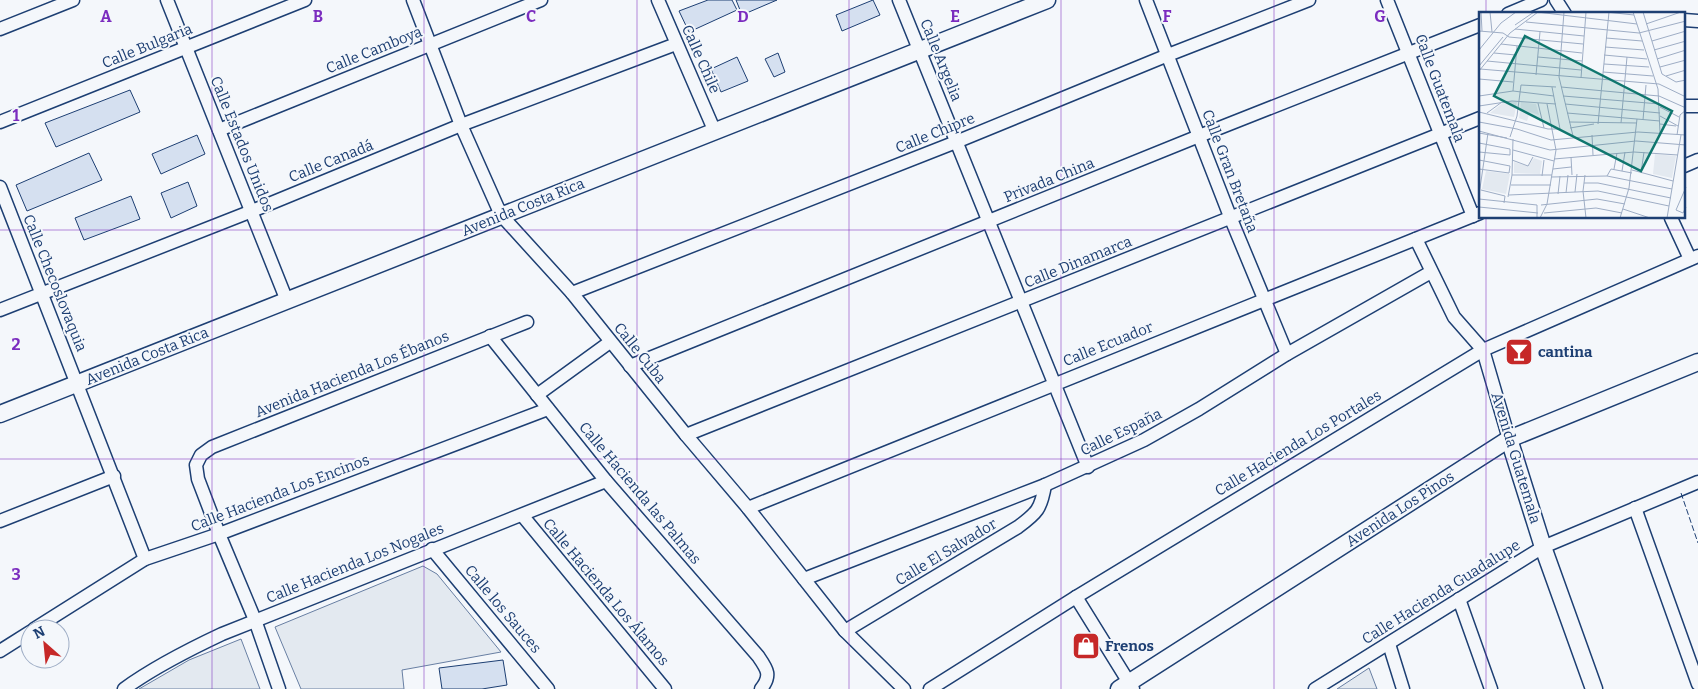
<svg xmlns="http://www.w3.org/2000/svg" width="1698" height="689" font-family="Bitter,serif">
  <rect width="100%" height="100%" fill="#f4f7fb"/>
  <g fill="#e3e9f0" stroke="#687fa3">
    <path d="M423 566 437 574 501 652 402 670 404 689H301L275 627Z"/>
    <path d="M241 639 260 689H139L189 660Z"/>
    <path d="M1369 668 1377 689H1337Z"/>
  </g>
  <g fill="#d5e0f0" stroke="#1d3f73">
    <path d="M708 0H732L737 10 689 32 679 11Z"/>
    <path d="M736 0H777L742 15Z"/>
    <path d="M873 0 880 15 842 31 836 15Z"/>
    <path d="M778 53 785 72 774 77 765 59Z"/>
    <path d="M737 57 748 81 721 92 711 69Z"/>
    <path d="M130 90 140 112 56 147 45 123Z"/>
    <path d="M197 135 205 154 161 174 152 154Z"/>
    <path d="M89 153 102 180 27 211 16 185Z"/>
    <path d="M188 182 197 206 171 218 161 193Z"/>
    <path d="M131 196 140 219 84 240 75 218Z"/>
    <path d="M503 660 507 685 482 689H442L439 668Z"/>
  </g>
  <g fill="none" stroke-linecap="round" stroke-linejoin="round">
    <g stroke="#1d3f73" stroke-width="15">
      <g id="minor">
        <path d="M167 0 287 301"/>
        <path d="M413 0 461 125 501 215 572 293 686 435 748 508 845 631 904 689"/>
        <path d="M658 0 715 132"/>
        <path d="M899 0 1088 467"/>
        <path d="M1146 0 1231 219 1287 354"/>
        <path d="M1387 0 1473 216"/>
        <path d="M1556 0 1565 14"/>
        <path d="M1508 14 1541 0"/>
        <path d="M1684 20 1698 21"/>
        <path d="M0 29 73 0"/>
        <path d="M1684 106H1698"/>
        <path d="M0 122 305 0"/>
        <path d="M219 130 541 0"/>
        <path d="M1684 166 1698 160"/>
        <path d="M0 187 145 559"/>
        <path d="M1671 218 1690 259"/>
        <path d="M1416 239 1454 317 1483 350 1509 439"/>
        <path d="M572 293 956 142 1168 55 1309 0"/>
        <path d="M0 310 252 211 461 125 676 44"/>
        <path d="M490 336 606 481 758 656C767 669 772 675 761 689"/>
        <path d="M630 366 1199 136 1480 25"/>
        <path d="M537 395 610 342"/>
        <path d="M686 435 1480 118"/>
        <path d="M748 508 1480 213"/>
        <path d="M1635 508 1698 684"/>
        <path d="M522 515 665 689"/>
        <path d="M0 521 114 476"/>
        <path d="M432 549 548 689"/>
        <path d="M804 579 1045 485 1144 440 1199 409 1287 354 1431 272"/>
        <path d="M1076 597 1133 689"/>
        <path d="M1459 599 1491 689"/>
        <path d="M34 629 145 559 219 534 548 409"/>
        <path d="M845 631 1018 527C1037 513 1041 509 1045 485"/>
        <path d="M1389 644 1403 689"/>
        <path d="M0 651 30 632"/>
        <path d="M124 689C154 667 188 650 222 634L606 481"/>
        <path d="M279 689 255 620 219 534 198 479 196 465 201 455 212 447 527 322"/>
        <path d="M930 689 1076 597 1483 350 1698 256"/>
        <path d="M1315 689 1543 547 1698 482"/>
      </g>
    </g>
    <g stroke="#1d3f73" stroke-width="19">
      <g id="tertiary">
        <path d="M0 414 1047 0"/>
        <path d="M1509 439 1543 547 1594 689"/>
        <path d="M1119 689 1509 439 1698 362"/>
      </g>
    </g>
    <use href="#minor" stroke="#f4f7fb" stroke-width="12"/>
    <use href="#tertiary" stroke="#f4f7fb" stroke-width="16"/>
    <path stroke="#1d3f73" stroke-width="1" stroke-dasharray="6 2.5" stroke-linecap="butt" d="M1681 493 1698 543"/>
  </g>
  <path fill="none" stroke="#7b2cbf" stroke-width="1" stroke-opacity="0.55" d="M212 0V689M424 0V689M637 0V689M849 0V689M1061 0V689M1274 0V689M1486 0V14M1486 218V689M0 230H1698M0 459H1698"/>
  <defs>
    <g id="bar-square" transform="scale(1.4375)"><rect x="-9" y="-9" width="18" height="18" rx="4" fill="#c62828" stroke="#f4f7fb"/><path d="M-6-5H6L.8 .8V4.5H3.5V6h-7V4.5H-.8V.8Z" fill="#fff"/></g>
    <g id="shop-square" transform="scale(1.4375)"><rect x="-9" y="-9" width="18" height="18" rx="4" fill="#c62828" stroke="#f4f7fb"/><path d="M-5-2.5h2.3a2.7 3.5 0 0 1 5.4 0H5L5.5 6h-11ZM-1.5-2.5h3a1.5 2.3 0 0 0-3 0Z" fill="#fff"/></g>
  </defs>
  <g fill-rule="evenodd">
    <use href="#bar-square" x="1519" y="352"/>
    <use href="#shop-square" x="1086" y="646"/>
  </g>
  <g text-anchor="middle" stroke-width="4" stroke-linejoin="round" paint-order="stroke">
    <g font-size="15" fill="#1d3f73" stroke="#f4f7fb">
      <text transform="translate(147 46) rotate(-22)" y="5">Calle Bulgaria</text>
      <text transform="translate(374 50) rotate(-22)" y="5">Calle Camboya</text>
      <text transform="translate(701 59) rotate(66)" y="5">Calle Chile</text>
      <text transform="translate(941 60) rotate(68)" y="5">Calle Argelia</text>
      <text transform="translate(1440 88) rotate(69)" y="5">Calle Guatemala</text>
      <text transform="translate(935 133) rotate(-22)" y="5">Calle Chipre</text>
      <text transform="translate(242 144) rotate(68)" y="5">Calle Estados Unidos</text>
      <text transform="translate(331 161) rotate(-22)" y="5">Calle Canadá</text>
      <text transform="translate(1230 171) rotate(69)" y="5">Calle Gran Bretaña</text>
      <text transform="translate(1049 180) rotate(-22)" y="5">Privada China</text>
      <text transform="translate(523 207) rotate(-22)" y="5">Avenida Costa Rica</text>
      <text transform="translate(1078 262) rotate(-22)" y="5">Calle Dinamarca</text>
      <text transform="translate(55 283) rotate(68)" y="5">Calle Checoslovaquia</text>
      <text transform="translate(1108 344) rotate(-22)" y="5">Calle Ecuador</text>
      <text transform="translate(640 353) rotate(51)" y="5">Calle Cuba</text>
      <text transform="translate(147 356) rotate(-22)" y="5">Avenida Costa Rica</text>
      <text transform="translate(352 374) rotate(-22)" y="5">Avenida Hacienda Los Ébanos</text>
      <text transform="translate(1121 432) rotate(-26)" y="5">Calle España</text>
      <text transform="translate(1298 443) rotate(-31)" y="5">Calle Hacienda Los Portales</text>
      <text transform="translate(1516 458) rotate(73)" y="5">Avenida Guatemala</text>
      <text transform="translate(280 493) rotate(-21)" y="5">Calle Hacienda Los Encinos</text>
      <text transform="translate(640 493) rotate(50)" y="5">Calle Hacienda las Palmas</text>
      <text transform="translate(1400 509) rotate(-33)" y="5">Avenida Los Pinos</text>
      <text transform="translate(946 552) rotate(-31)" y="5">Calle El Salvador</text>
      <text transform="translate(355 563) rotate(-22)" y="5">Calle Hacienda Los Nogales</text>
      <text transform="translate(606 592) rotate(50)" y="5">Calle Hacienda Los Álamos</text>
      <text transform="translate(1441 592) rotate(-32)" y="5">Calle Hacienda Guadalupe</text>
      <text transform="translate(503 609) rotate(50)" y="5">Calle los Sauces</text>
    </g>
    <g font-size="15" font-weight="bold" fill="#1d3f73" stroke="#f4f7fb" text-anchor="start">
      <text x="1538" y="357">cantina</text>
      <text x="1105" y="651">Frenos</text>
    </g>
  </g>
  <g transform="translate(1479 12)">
    <rect width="206" height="206" fill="#f4f7fb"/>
    <path d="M25 90H38L35 105 11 101ZM42 90 57 92 60 103 51 100 48 109 40 106ZM176 142 197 144 193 166 174 162ZM55 146 63 149 61 162 35 161V150L49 154ZM7 159 31 162 27 182 3 177Z" fill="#e3e9f0"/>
    <path fill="none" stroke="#9eadc5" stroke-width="1" d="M2 0 3 19M11 0 13 20M58 0 158 12M85 0 80 65 94 124M127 0 155 3M154 0 179 77 181 121M164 0 183 62 197 70 207 68M47 10 160 21 207 9M167 12 202 0M36 13 55 0M36 17 105 24M0 19 24 21 30 25 104 32M127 26 163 29M173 29 207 19M22 32 103 41M126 35 165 38M0 38 22 11 37 0M175 38 207 29M15 41 37 43M125 43 168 47M59 45 103 49M178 47 207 38M8 49 102 58M125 52 170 55M0 54 24 25M181 55 207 48M1 57 180 72 207 85M0 59 31 21 59 0M124 60 174 64M57 63 61 20M187 64 207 58M102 66 107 0M0 67 34 70M82 75 180 84 207 96M34 79 38 34M0 84 34 79 75 84M84 84 181 92M59 91 65 116M86 92 181 101M0 94 33 89 77 92M181 95 200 105M0 100 69 117H81L73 75M8 101 23 90M88 101 181 109M181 104 199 114M164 108 167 73M0 110 38 117 72 128 159 120 207 123M90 110 158 111M142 111 148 45M119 112 130 0M181 112 197 114M91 116 115 112M0 119 71 138 157 129 207 133M0 121 28 126M113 123 114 143M198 123 201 103 207 98M31 125 38 104 42 73 77 75M0 131 31 137V143L0 140M34 138 75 149M92 145 93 163M75 147 155 140 199 143M0 148 31 154 30 161 0 157M33 148 49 154 54 145M74 157 92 155M135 157 138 141M153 158 194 169M143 159 146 140M162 161 165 140M33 163H73M106 163 104 179 107 206M63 164 65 148M128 164 132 157 153 161M72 165 128 164 193 177M105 171H119L192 186M32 173H72M207 175 197 198 204 201 207 195M2 178 26 184 25 191M96 180 98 162M87 181 89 163M79 182 81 164M0 183 9 121M30 183 119 179 190 194M29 185 33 163 34 127M0 187 58 193V206M62 193 118 187 146 192M0 195 59 201M144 197 171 206M65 201 117 196 143 201M61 206 68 192 77 138 68 92M100 206H121M141 206 150 176 158 107M188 206 202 123"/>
    <path fill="#0f766e" fill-opacity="0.15" stroke="#0f766e" stroke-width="2.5" d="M46 24 193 99 162 159 15 84Z"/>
    <rect width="206" height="206" fill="none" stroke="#1d3f73" stroke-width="2.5"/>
  </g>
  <g font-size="16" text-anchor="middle" font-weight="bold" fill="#7b2cbf" stroke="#f4f7fb" stroke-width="4" stroke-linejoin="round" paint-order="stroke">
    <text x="106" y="22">A</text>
    <text x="318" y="22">B</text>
    <text x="531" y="22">C</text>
    <text x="743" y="22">D</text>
    <text x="955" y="22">E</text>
    <text x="1167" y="22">F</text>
    <text x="1380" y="22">G</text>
    <text x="16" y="121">1</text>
    <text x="16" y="350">2</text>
    <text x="16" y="580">3</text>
  </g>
  <g transform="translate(45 644) rotate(333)"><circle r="24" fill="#f4f7fb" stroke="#9eadc5"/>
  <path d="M0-4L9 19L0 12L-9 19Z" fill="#c62828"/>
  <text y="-8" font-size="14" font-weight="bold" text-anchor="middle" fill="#1d3f73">N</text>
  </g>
</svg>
